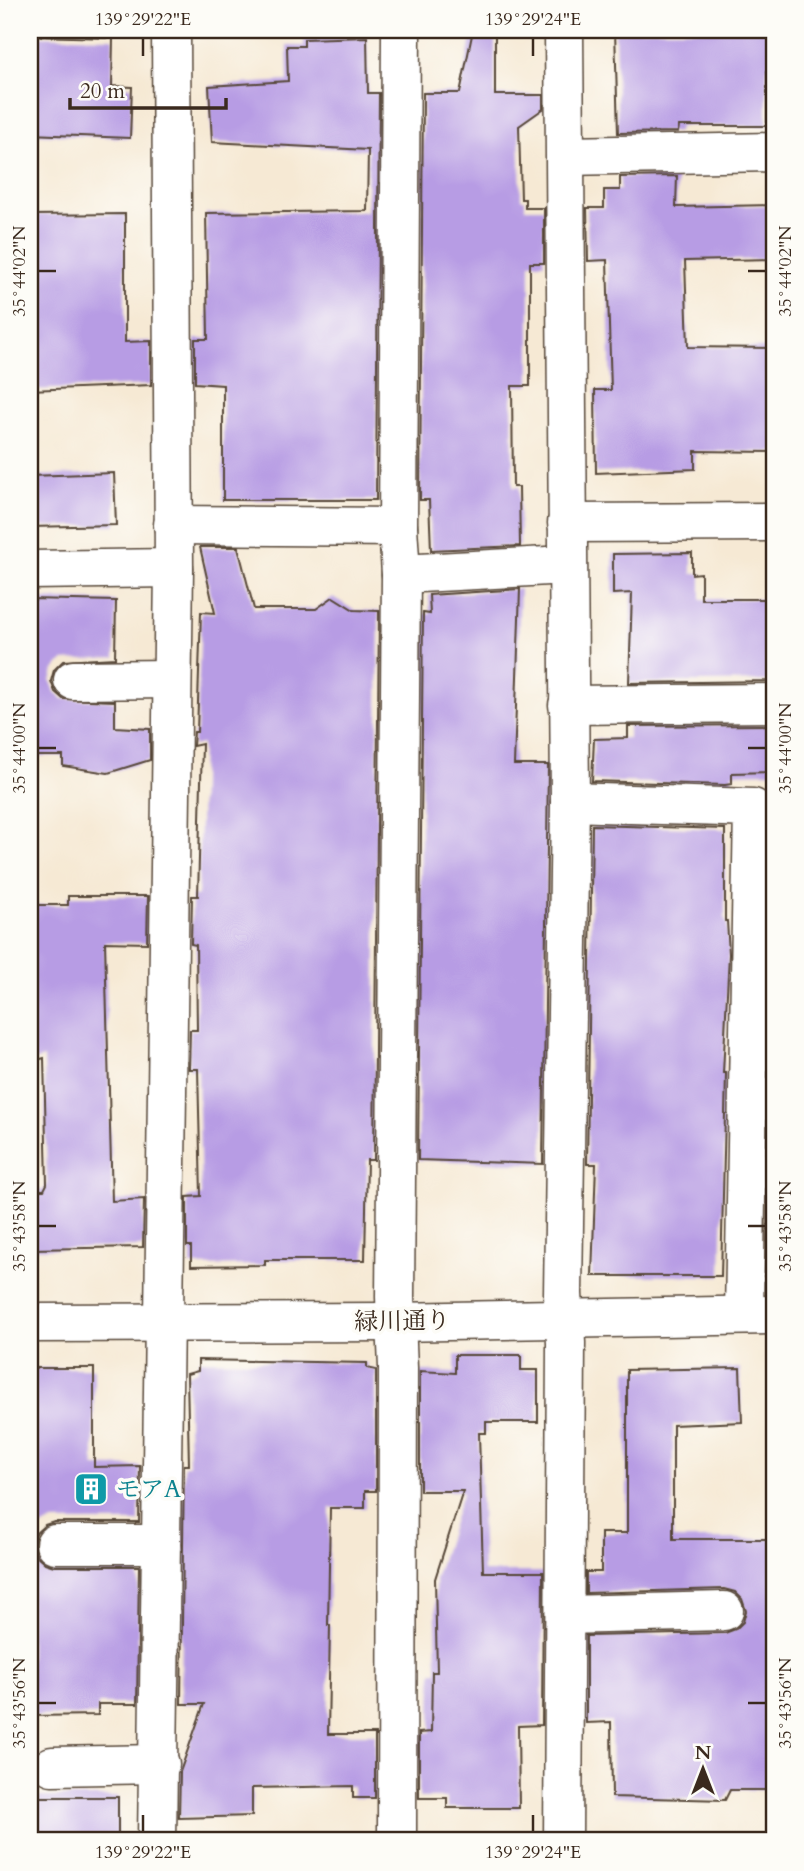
<svg xmlns="http://www.w3.org/2000/svg" width="804" height="1871" font-family="Cardo,'Noto Serif JP',serif">
  <rect width="100%" height="100%" fill="#fdfcf7"/>
  <filter id="ink" filterUnits="userSpaceOnUse"><feTurbulence type="fractalNoise" baseFrequency=".0143" numOctaves="2"/><feDisplacementMap in="SourceGraphic" scale="14" xChannelSelector="R" yChannelSelector="G"/><feConvolveMatrix kernelMatrix="1 2 1 2 8 2 1 2 1" color-interpolation-filters="sRGB"/></filter>
  <filter id="wash" filterUnits="userSpaceOnUse"><feTurbulence type="fractalNoise" baseFrequency=".00686" numOctaves="4" result="noise"/><feDisplacementMap in="SourceGraphic" scale="28" xChannelSelector="R" yChannelSelector="G"/><feGaussianBlur stdDeviation="1.57" result="paint"/><feColorMatrix in="noise" values="0 0 0 0 0 0 0 0 0 0 0 0 0 0 0 0 0 1.4 0 .05"/><feComposite in="paint" operator="in"/></filter>
  <g filter="url(#wash)">
    <rect width="100%" height="100%" fill="#f6e9d4"/>
    <g id="blocks">
      <g fill="#b79ce4">
        <path d="M473 30H495V95H543V109L519 126 521 199H525V208H544V263H530V386H512L513 487H519L520 546 431 550 429 500H420L423 93H460Z"/>
        <path d="M615 30H774V68H767V126H679L678 132 618 133Z"/>
        <path d="M30 36 113 38 112 86 132 87 130 138 30 134Z"/>
        <path d="M367 37 368 93H379L376 500H223V385L195 383V339H208L206 213 367 211 368 150 212 142 209 86 288 81 287 46H304V39Z"/>
        <path d="M677 176 676 207 774 205V259L685 261 688 347 774 348V452L695 451V469L596 473 595 390H611L607 260 588 261 587 208H604V190H620V177Z"/>
        <path d="M125 214V342L151 341V385L30 390V215Z"/>
        <path d="M114 473 116 525 30 527V476Z"/>
        <path d="M200 547H238L254 609H316L333 597 354 610 379 611 374 1160H367L365 1260H265V1265L191 1266V1246H187V1197L201 1196 198 1069H189L190 1030H197L196 945 191 944 192 896H198L202 744 193 746 194 732H197L201 612 215 613Z"/>
        <path d="M692 553V574L701 573V599H772V681L629 683 632 593 613 594V554Z"/>
        <path d="M520 589 514 765H548L543 1164 418 1160 423 613 430 614 429 595Z"/>
        <path d="M30 599 116 601 115 658 63 661 54 670 51 681 55 692 63 699 115 701V727L150 729V760L108 773 63 766V756H30Z"/>
        <path d="M774 725V772L732 773V784L725 785 592 781 594 739 628 738V726Z"/>
        <path d="M592 825 725 829V921H727L729 954 723 1073H726L721 1276H592L596 1164H587Z"/>
        <path d="M68 896H148L147 943 105 942 112 1201 144 1199 143 1247 30 1249V1190H44L47 1184 44 1058 30 1062V905H68Z"/>
        <path d="M770 1073H774V1251H767Z"/>
        <path d="M455 1355H521V1370H538V1422H486V1433H479L483 1572H543L542 1725 518 1726 519 1808H447V1798H419V1733L431 1732 432 1672H437L435 1579 463 1491H420V1371L455 1373Z"/>
        <path d="M198 1360 367 1363V1368L376 1370V1491H365V1508H330L328 1625H330L328 1734H375V1798H353V1786L252 1788V1816L179 1818 180 1772 204 1704H181L184 1465H189L187 1374 198 1371Z"/>
        <path d="M30 1368H94V1467L140 1466 139 1522H54L45 1525 36 1533 33 1543 36 1555 45 1563 54 1566H139L137 1704H98V1715L30 1716Z"/>
        <path d="M740 1368 742 1422 673 1425V1539H774V1790H730L725 1800 612 1797 611 1722 586 1723V1636L725 1633 736 1629 743 1622 746 1611 742 1599 735 1592 724 1589 586 1593V1572H601V1533H627V1370Z"/>
        <rect x="30" y="1797" width="88" height="44"/>
      </g>
    </g>
  </g>
  <g filter="url(#ink)">
    <use href="#blocks" fill-opacity="0" stroke="#574739" stroke-width="2"/>
    <g fill="none" stroke-linecap="round" stroke-linejoin="round">
      <g stroke="#574739" stroke-width="41">
        <g id="minor">
          <path d="M566 156 774 152"/>
          <path d="M567 523 774 522"/>
          <path d="M173 525 398 527"/>
          <path d="M30 570 174 568"/>
          <path d="M401 574 566 565"/>
          <path d="M73 680 172 679"/>
          <path d="M568 705 774 703"/>
          <path d="M570 802 753 808 744 1314"/>
          <path d="M30 1323 395 1322 774 1315"/>
          <path d="M55 1544H161"/>
          <path d="M565 1615 724 1611"/>
          <path d="M52 1766 160 1764"/>
          <path d="M157 1841 174 568 171 30"/>
          <path d="M397 1841 398 1368 395 1297 401 574 398 527 401 30"/>
          <path d="M563 1841 566 1343 563 1294 570 802 564 30"/>
        </g>
      </g>
      <use href="#minor" stroke="#fff" stroke-width="38"/>
    </g>
  </g>
  <path fill="none" stroke="#3b2a1e" stroke-width="2.5" d="M143 38V56M533 38V56M38 271H56M748 271H766M38 748H56M748 748H766M38 1226H56M748 1226H766M38 1703H56M748 1703H766M143 1815V1832M533 1815V1832"/>
  <defs>
    <g id="building-square" transform="scale(1.75)"><rect x="-9" y="-9" width="18" height="18" rx="4" fill="#0f9aa8" stroke="#fdfcf7"/><path d="M-4-6H4V6H1V3H-1V6H-4ZM-2.5-4.3h1.7v1.8h-1.7ZM.8-4.3h1.7v1.8H.8ZM-2.5-1h1.7V.8h-1.7ZM.8-1h1.7V.8H.8Z" fill="#fff"/></g>
  </defs>
  <g fill-rule="evenodd">
    <use href="#building-square" x="91" y="1489"/>
  </g>
  <g text-anchor="middle" stroke-width="7" stroke-linejoin="round" paint-order="stroke">
    <g font-size="24" fill="#3b2a1e" stroke="#fdfcf7">
      <text transform="translate(402 1321) rotate(-1)" y="8">緑川通り</text>
    </g>
    <g font-size="24" fill="#0d838f" stroke="#fdfcf7" text-anchor="start">
      <text x="116" y="1497">モアA</text>
    </g>
  </g>
  <rect width="804" height="1871" fill="none" stroke="#fdfcf7" stroke-width="77"/>
  <g transform="translate(703 1769)" stroke="#fdfcf7" stroke-width="5" paint-order="stroke">
  <path d="M0-5L12 26L0 18L-12 26Z" fill="#3b2a1e"/>
  <text y="-10" font-size="19" font-weight="bold" text-anchor="middle" fill="#3b2a1e">N</text>
  </g>
  <path d="M70 98v10h156v-10" fill="none" stroke="#3b2a1e" stroke-width="3.5"/>
  <text x="80" y="98" font-size="21" fill="#3b2a1e" stroke="#fdfcf7" stroke-width="5" paint-order="stroke">20 m</text>
  <rect x="38" y="38" width="728" height="1794" fill="none" stroke="#3b2a1e" stroke-width="2.5"/>
  <g font-size="18" text-anchor="middle" fill="#3b2a1e">
    <text x="143" y="25">139°29'22"E</text>
    <text x="533" y="25">139°29'24"E</text>
    <text transform="translate(19 271) rotate(-90)" y="6">35°44'02"N</text>
    <text transform="translate(785 271) rotate(-90)" y="6">35°44'02"N</text>
    <text transform="translate(19 748) rotate(-90)" y="6">35°44'00"N</text>
    <text transform="translate(785 748) rotate(-90)" y="6">35°44'00"N</text>
    <text transform="translate(19 1226) rotate(-90)" y="6">35°43'58"N</text>
    <text transform="translate(785 1226) rotate(-90)" y="6">35°43'58"N</text>
    <text transform="translate(19 1703) rotate(-90)" y="6">35°43'56"N</text>
    <text transform="translate(785 1703) rotate(-90)" y="6">35°43'56"N</text>
    <text x="143" y="1858">139°29'22"E</text>
    <text x="533" y="1858">139°29'24"E</text>
  </g>
</svg>
